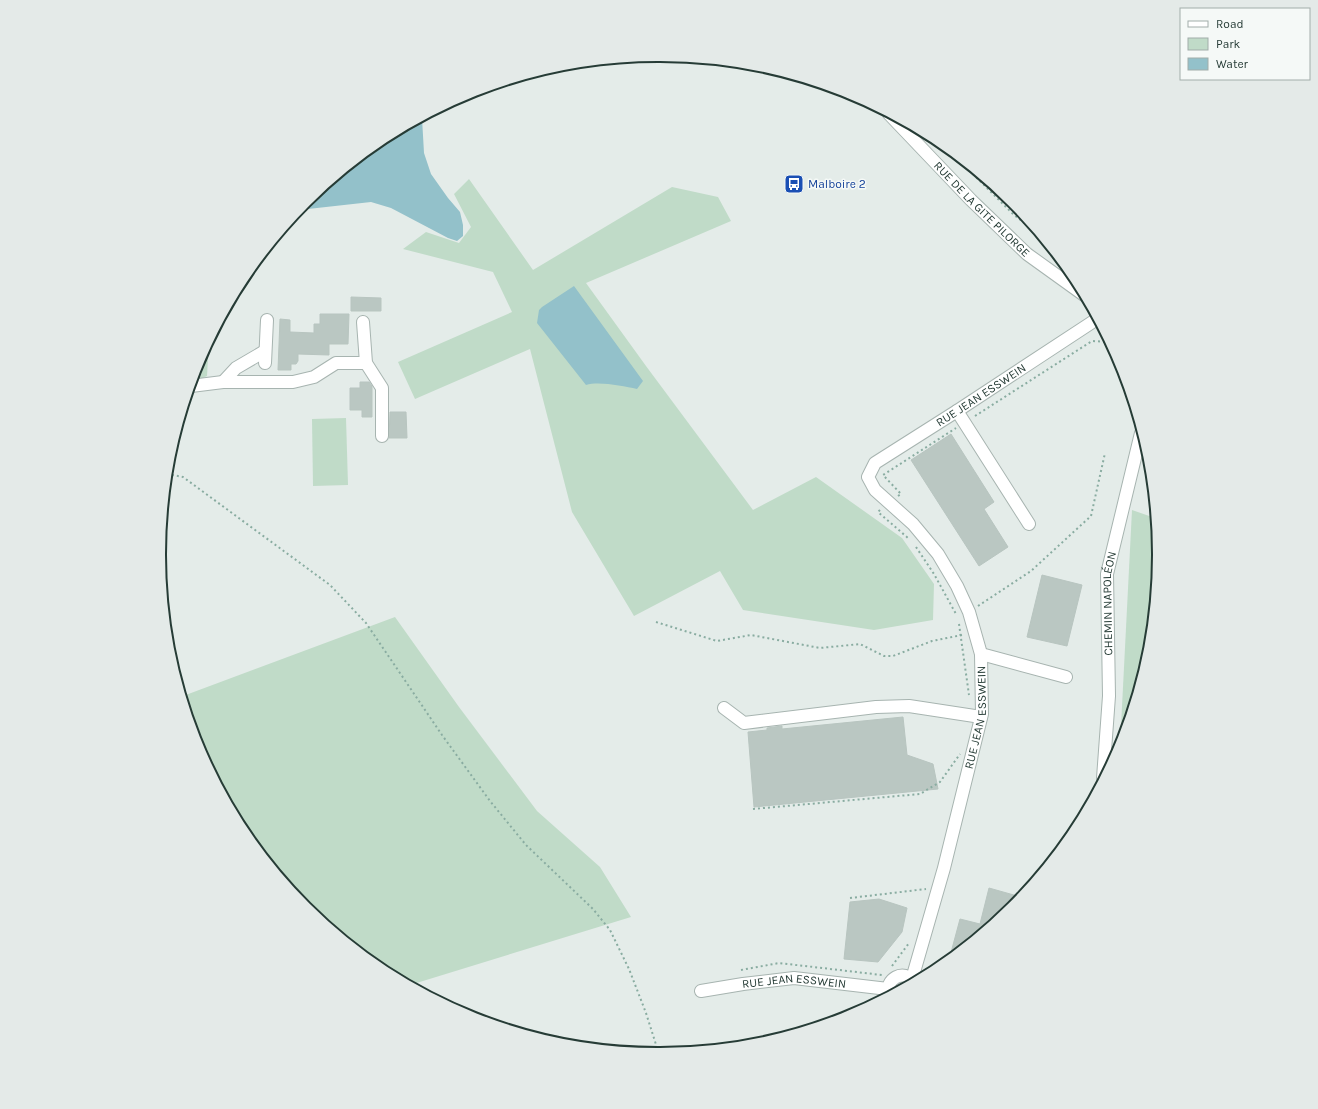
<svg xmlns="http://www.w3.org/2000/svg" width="1318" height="1109" font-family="Karla,sans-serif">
  <rect width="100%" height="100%" fill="#e4ece9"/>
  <g fill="#c0dbc8">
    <path d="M469 179 533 270 672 187 718 197 731 221 586 283 646 366 753 510 816 477 902 538 934 584 933 620 874 630 743 610 720 571 634 616 572 512 530 349 415 399 398 362 512 312 493 272 403 249 426 232 459 243 471 227 454 194Z"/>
    <path d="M209 341 207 376 191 384 198 363Z"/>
    <path d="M346 418 348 485 313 486 312 419Z"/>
    <path d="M1132 510 1155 518 1158 555 1149 652 1120 746Z"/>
    <path d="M395 617 459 707 537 811 600 867 631 917 410 985 381 970 308 910 235 815 197 745 183 696Z"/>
  </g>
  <g fill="#93c1ca">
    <path d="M422 118 424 153 431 174 448 198 460 212 463 225V236L457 241 448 238 391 208 371 202 299 210 306 201 382 139Z"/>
    <path d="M574 286 643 381 637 389C623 386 599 381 586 385L537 323 539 310 542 307Z"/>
  </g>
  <g fill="#bac7c2" stroke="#b8c5c0">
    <path d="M351 297 381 298V311H351Z"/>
    <path d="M320 314H349L348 344H329V355L298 354V361L296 364H291V370H278L280 319 290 320V332L314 333V324H320Z"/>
    <path d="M360 382H369L372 386V417H362V410H350V388H360Z"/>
    <path d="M390 412H406L407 438H389Z"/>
    <path d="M951 434 994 502 984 509 1008 547 979 566 911 460Z"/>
    <path d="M1042 575 1082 585 1067 646 1027 637Z"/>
    <path d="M903 717 907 755 933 764 938 789 754 807 748 732 767 730V728L782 726V729Z"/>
    <path d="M989 888 1021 897 1012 908 949 960 960 919 980 924Z"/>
    <path d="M879 899 907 908 902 932 878 962 844 959 850 902Z"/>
  </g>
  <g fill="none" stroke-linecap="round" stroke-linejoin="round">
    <g stroke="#a7b4b0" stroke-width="14">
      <g id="minor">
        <path id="s1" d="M889 114 971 200 1027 254 1084 295"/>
        <path d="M363 322 366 363 382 388V436"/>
        <path d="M265 363 267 320"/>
        <path d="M223 382 236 368 265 351"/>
        <path d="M191 386 223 382H293L314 377 336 363H366"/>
        <path d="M957 411 1029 524"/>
        <path d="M981 654 1066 677"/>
        <path d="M724 708 744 723 876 707 909 706 981 717"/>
        <path id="s2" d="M1103 778 1109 696 1107 574 1141 433"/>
        <path id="s3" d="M912 979 944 868 982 714 981 654 969 612 957 586 938 554 913 524 875 490 868 477 875 463 957 411 1097 319"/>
        <path id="s4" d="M701 991 743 984 794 978 888 989"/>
        <path d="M889 995C884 979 904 968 914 982"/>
      </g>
    </g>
    <g stroke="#89aca1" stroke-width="2" stroke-dasharray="2 3" stroke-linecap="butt">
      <path d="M948 149 1013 214 1043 238"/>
      <path d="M975 416 1092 341 1109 342"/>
      <path d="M167 474 183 477 330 585 366 623 442 735 490 801 526 845 593 909 610 930 629 969 646 1013 659 1054"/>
      <path d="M898 496 901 494 883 475 956 428"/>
      <path d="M880 510 878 512 908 538"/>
      <path d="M916 547 934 574 956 614"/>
      <path d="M978 606 1031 571 1091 516 1105 453"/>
      <path d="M656 622 717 641 751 635 820 648 860 644 884 656H893L932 641 962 635"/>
      <path d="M959 624 969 695"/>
      <path d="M753 809 920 794 940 782 960 754"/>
      <path d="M850 898 926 889"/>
      <path d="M892 966 909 943"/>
      <path d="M741 970 779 963 882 975"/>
    </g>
    <use href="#minor" stroke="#fff" stroke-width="12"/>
  </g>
  <defs>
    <g id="bus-square" transform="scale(1)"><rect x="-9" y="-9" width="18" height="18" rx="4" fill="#1a4fb4" stroke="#f5f9f7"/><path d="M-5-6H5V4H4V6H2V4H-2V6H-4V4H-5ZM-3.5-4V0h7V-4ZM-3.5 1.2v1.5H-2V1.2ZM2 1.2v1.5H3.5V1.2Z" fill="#fff"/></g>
  </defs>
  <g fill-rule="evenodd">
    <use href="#bus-square" x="794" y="184"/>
  </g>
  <g text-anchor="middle" stroke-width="3" stroke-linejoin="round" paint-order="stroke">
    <g font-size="12" fill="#164399" stroke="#f5f9f7" text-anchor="start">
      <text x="808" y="188">Malboire 2</text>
    </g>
    <g font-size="12" fill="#263c36" stroke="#f5f9f7">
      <text dy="4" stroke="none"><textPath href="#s1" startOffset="133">RUE DE LA GITE PILORGE</textPath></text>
      <text dy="4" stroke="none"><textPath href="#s3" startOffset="690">RUE JEAN ESSWEIN</textPath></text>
      <text dy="4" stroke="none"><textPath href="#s2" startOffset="175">CHEMIN NAPOLÉON</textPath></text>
      <text dy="4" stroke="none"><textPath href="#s3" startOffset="270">RUE JEAN ESSWEIN</textPath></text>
      <text dy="4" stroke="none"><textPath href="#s4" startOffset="94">RUE JEAN ESSWEIN</textPath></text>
    </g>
  </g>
  <path d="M0 0H1318V1109H0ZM658 62H660A492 492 0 0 1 1152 554V555A492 492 0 0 1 660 1047H658A492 492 0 0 1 166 555V554A492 492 0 0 1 658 62Z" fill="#e4eae8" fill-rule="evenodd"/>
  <path fill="none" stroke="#263c36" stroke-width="2" d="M658 62H660A492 492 0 0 1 1152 554V555A492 492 0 0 1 660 1047H658A492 492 0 0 1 166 555V554A492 492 0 0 1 658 62Z"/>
  <rect x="1180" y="8" width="130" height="72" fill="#f5f9f7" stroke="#a2adaa"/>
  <rect x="1188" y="21" width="20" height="6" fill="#ffffff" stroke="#a2adaa"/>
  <text x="1216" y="28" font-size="12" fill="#263c36">Road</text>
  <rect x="1188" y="38" width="20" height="12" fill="#c0dbc8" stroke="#a2adaa"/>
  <text x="1216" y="48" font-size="12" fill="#263c36">Park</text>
  <rect x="1188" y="58" width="20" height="12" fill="#93c1ca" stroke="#a2adaa"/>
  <text x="1216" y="68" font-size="12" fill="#263c36">Water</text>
</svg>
